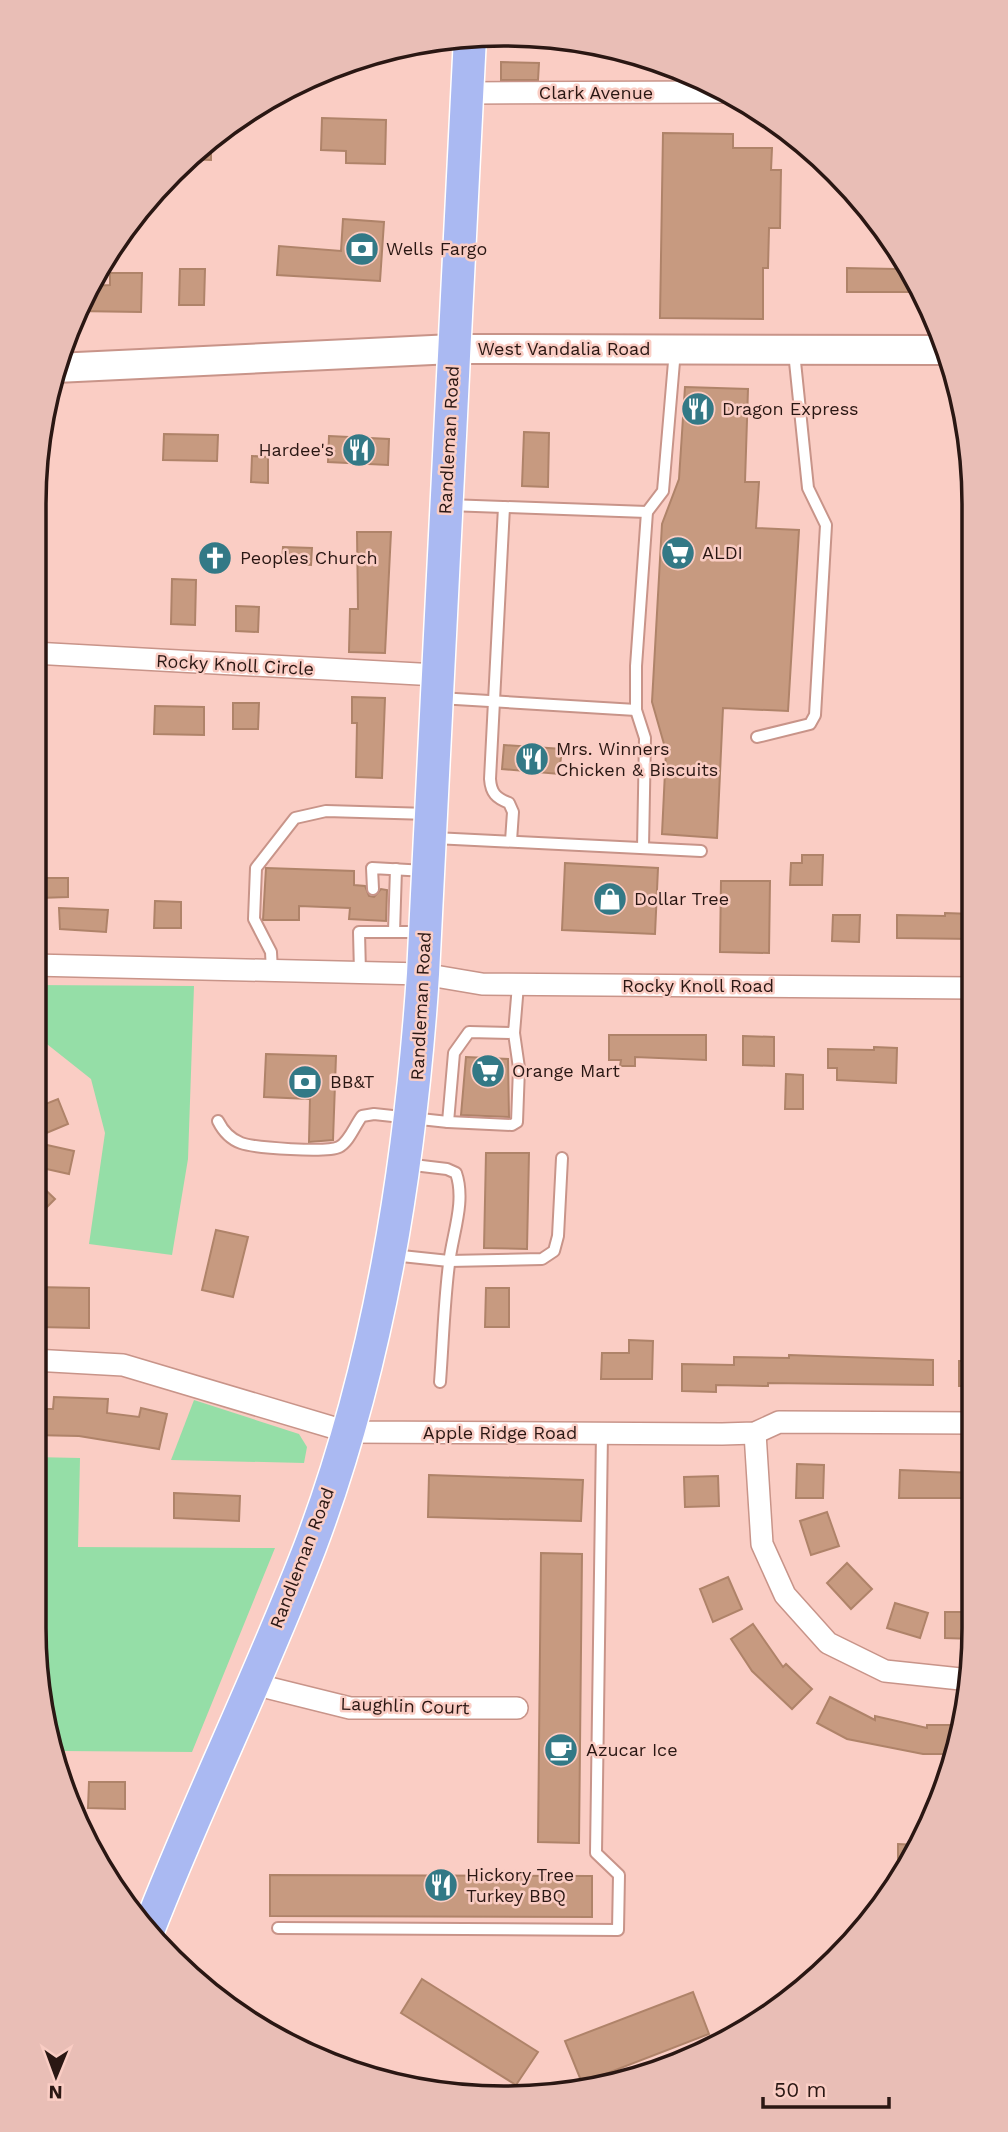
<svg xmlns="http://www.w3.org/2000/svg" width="1008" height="2132" font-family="'Work Sans',sans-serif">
  <rect width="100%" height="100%" fill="#facdc4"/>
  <g fill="#95dea7">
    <path d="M33 985 194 986 188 1159 172 1255 89 1244 105 1133 91 1079 33 1033Z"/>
    <path d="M194 1400 299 1434 307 1447 304 1463 171 1460Z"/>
    <path d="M33 1457 80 1458 78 1547 275 1548 192 1752 62 1751 60 1784 33 1628Z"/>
  </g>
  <g fill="#c79a80" stroke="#af8369" stroke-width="2">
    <path d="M501 62 539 63 538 80H501Z"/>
    <path d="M322 118 386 120 385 164 346 163V151L321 150Z"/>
    <path d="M663 133 733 134V148H772L771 170H781L780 228H769L768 268H763V319L660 318Z"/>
    <path d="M211 138V160L186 159 200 147Z"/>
    <path d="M343 219 384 222 380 281 277 275 279 246 341 251Z"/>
    <path d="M897 251 920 292H847V268L896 269Z"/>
    <path d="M180 269H205L204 305H179Z"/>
    <path d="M110 273H142L141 312 76 311 90 286 110 285Z"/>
    <path d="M685 387 748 389 745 482H759L756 528 799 530 788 711 723 708 717 838 662 834 666 751 652 702 662 524 679 479Z"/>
    <path d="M524 432 549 433 548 487 522 486Z"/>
    <path d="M164 434 218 435 217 461 163 460Z"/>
    <path d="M329 436 389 439 388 465 328 462Z"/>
    <path d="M252 456 268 457V483L251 482Z"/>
    <path d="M357 532H391L385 653 349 652 350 609H358Z"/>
    <path d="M283 547 312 548 311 565 282 563Z"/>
    <path d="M172 579 196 580 195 625 171 624Z"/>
    <rect x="33" y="580" width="13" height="31"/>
    <path d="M236 606 259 607 258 632 236 631Z"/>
    <path d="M352 697 385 698 382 778 356 777 357 723H352Z"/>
    <path d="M233 703H259L258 729H233Z"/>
    <path d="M155 706 204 707V735L154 734Z"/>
    <path d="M504 745 562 749 559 774 502 769Z"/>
    <path d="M802 855H823L822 885H790L791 863H802Z"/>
    <path d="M565 863 658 868 655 934 562 930Z"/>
    <path d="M266 868 354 871V885L365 886 369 896 374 897 381 889 387 890 386 921 349 919 350 908 299 906V920H263Z"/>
    <path d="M40 878H68V897L39 898Z"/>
    <path d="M721 881H770L769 953 720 952Z"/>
    <path d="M155 901 181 902V928H154Z"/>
    <path d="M59 908 108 910 106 932 60 929Z"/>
    <path d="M945 913 972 914V939L897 938V915L945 916Z"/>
    <path d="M833 915H860L859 942 832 941Z"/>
    <path d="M609 1035H706V1060L635 1057V1066H620L621 1060H609Z"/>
    <path d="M743 1036 774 1037V1066L743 1065Z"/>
    <path d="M874 1047 897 1048 896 1083 837 1080V1068H828V1049L874 1050Z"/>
    <path d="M266 1054 336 1056 333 1140 309 1142 310 1099 264 1097Z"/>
    <path d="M466 1057 508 1059 509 1117 461 1115Z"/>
    <path d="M786 1074 803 1075V1109H785Z"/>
    <path d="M58 1099 68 1124 39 1136 33 1109Z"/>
    <path d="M38 1143 74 1151 69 1174 33 1166Z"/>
    <path d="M486 1153H529L527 1249 484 1248Z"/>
    <path d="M33 1178 55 1199 33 1221Z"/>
    <path d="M216 1230 248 1237 233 1297 202 1290Z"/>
    <path d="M33 1287 89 1288V1328L37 1327Z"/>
    <path d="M486 1288H509V1327H485Z"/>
    <path d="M629 1340 653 1341 652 1379H601L602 1353H629Z"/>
    <path d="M789 1355 933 1360V1385L768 1383V1386L716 1385V1392L682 1391V1364L734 1365V1357L789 1358Z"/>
    <rect x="959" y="1361" width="15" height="25"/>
    <path d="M54 1397 108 1399 107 1413 139 1417 141 1408 167 1414 159 1449 79 1436 33 1435V1409H53Z"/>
    <path d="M797 1464 824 1465 823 1498H796Z"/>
    <path d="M900 1470 974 1473V1498H899Z"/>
    <path d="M429 1475 583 1480 581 1521 428 1517Z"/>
    <path d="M718 1476 719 1506 685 1507 684 1477Z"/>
    <path d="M174 1493 240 1496 239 1521 174 1518Z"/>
    <path d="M827 1512 839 1546 811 1555 800 1521Z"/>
    <path d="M541 1553 582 1554 579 1843 538 1842Z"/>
    <path d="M847 1563 872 1589 851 1609 827 1583Z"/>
    <path d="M728 1577 742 1609 713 1622 700 1589Z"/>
    <path d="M895 1603 928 1613 920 1638 887 1628Z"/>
    <path d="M945 1612H975L974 1639 945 1638Z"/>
    <path d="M753 1624 783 1667 786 1664 812 1689 792 1709 752 1671 731 1639Z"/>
    <path d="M830 1697 875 1720V1716L927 1728V1725H962L955 1754H923L847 1739 817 1723Z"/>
    <path d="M89 1782H125V1809L88 1808Z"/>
    <path d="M898 1844 916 1845 898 1875Z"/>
    <path d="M270 1875 592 1876V1917L270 1916Z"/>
    <path d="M422 1979 538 2052 516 2085 401 2013Z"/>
    <path d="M693 1992 709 2034 582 2083 565 2041Z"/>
  </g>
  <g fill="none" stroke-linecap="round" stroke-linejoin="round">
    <g stroke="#c89489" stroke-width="14">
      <g id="service">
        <path d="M448 505 647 512"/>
        <path d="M504 507 490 779C491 793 496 798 509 803L513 812 511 841"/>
        <path d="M439 698 636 710V666L647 512 663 491 675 350"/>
        <path d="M636 710 645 738 643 848"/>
        <path d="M757 737 810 724 815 715 826 525 808 488 794 352"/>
        <path d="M434 838 701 851"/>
        <path d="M373 889 372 868 426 871"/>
        <path d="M394 932 396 869"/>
        <path d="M272 971 271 952 254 919 256 868 295 818 326 811 429 814"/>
        <path d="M360 973 359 932H424"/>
        <path d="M218 1121C223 1131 230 1139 241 1143 255 1148 327 1153 339 1147 349 1142 355 1125 362 1116L374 1114 448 1122 454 1053 469 1032 514 1033 518 985"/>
        <path d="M448 1122 512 1125 517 1122 519 1068 514 1033"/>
        <path d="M405 1164 447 1169 456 1173C466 1202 452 1235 449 1264 444 1303 443 1343 440 1382"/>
        <path d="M392 1255 449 1261 542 1259 554 1251 558 1236 562 1158"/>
        <path d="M278 1928 618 1930 619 1875 596 1853 602 1433"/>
      </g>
    </g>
    <g stroke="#c89489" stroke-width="24">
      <g id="minor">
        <path d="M468 93 724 92"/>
        <path d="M33 653 437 675"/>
        <path d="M33 965 423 974 482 984 973 988"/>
        <path d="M33 1360 123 1365 348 1432 722 1434 755 1433 779 1422 974 1423"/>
        <path d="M755 1433 762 1544 785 1595 828 1643 885 1671 970 1680"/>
        <path d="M253 1684 350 1708H517"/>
      </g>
    </g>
    <g stroke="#c89489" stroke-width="32">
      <path id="secondary" d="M56 368 453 349 946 350"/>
    </g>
    <g stroke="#fff" stroke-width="35">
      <path id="primary" d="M148 1931C198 1802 260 1677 310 1547 379 1364 410 1168 423 974L470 37"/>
    </g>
    <use href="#service" stroke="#fff" stroke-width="10"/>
    <use href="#minor" stroke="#fff" stroke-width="21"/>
    <use href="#secondary" stroke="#fff" stroke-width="28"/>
    <use href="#primary" stroke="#aab9f2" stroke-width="32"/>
  </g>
  <defs>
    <g id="bank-disc" transform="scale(1.75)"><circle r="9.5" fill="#337986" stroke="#facdc4"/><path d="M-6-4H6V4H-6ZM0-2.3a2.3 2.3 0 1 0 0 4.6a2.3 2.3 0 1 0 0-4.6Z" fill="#fff"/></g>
    <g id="restaurant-disc" transform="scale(1.75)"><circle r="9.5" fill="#337986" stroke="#facdc4"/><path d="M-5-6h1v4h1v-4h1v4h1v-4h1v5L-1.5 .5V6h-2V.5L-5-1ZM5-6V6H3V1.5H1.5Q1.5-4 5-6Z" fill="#fff"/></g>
    <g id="supermarket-disc" transform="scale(1.75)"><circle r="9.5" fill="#337986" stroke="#facdc4"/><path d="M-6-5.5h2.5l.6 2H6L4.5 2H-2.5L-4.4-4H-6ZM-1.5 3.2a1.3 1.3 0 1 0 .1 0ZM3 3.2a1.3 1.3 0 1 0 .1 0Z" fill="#fff"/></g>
    <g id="church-disc" transform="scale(1.75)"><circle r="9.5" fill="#337986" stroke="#facdc4"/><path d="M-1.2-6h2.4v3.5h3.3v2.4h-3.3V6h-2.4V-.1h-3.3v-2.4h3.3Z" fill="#fff"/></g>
    <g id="shop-disc" transform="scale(1.75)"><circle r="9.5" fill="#337986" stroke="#facdc4"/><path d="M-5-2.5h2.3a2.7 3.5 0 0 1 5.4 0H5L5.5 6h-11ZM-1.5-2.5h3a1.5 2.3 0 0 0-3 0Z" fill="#fff"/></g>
    <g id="cafe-disc" transform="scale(1.75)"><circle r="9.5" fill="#337986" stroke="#facdc4"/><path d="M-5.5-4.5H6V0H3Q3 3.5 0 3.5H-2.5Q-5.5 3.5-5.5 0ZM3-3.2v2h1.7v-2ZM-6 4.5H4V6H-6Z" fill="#fff"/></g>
  </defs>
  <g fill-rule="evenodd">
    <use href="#bank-disc" x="362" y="249"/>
    <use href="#restaurant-disc" x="698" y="409"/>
    <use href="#restaurant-disc" x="359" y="450"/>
    <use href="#supermarket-disc" x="678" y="553"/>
    <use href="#church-disc" x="215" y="558"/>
    <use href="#restaurant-disc" x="532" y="759"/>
    <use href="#shop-disc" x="610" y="899"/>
    <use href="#supermarket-disc" x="488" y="1071"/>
    <use href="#bank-disc" x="305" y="1082"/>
    <use href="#cafe-disc" x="561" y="1750"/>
    <use href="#restaurant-disc" x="441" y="1885"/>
  </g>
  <g text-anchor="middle" stroke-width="5" stroke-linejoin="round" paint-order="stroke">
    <g font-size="18" fill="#2a1713" stroke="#facdc4">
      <text x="596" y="99">Clark Avenue</text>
      <text x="564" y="355">West Vandalia Road</text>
      <text transform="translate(449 440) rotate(-87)" y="6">Randleman Road</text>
      <text transform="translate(235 665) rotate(3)" y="6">Rocky Knoll Circle</text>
      <text x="698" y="992">Rocky Knoll Road</text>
      <text transform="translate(421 1006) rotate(-87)" y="6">Randleman Road</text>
      <text x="500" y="1439">Apple Ridge Road</text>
      <text transform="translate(302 1558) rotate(-69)" y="6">Randleman Road</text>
      <text transform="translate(405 1706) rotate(2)" y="6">Laughlin Court</text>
    </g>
    <g font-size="18" fill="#2a1713" stroke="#facdc4" text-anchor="start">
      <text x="386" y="255">Wells Fargo</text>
      <text x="722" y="415">Dragon Express</text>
      <text x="334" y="456" text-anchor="end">Hardee's</text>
      <text x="702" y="559">ALDI</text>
      <text x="240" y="564">Peoples Church</text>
      <text x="556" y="755">Mrs. Winners<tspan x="556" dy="21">Chicken &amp; Biscuits</tspan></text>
      <text x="634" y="905">Dollar Tree</text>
      <text x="512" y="1077">Orange Mart</text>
      <text x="330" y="1088">BB&amp;T</text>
      <text x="586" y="1756">Azucar Ice</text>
      <text x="466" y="1881">Hickory Tree<tspan x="466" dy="21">Turkey BBQ</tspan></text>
    </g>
  </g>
  <path d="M0 0H1008V2132H0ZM504 46H504A458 458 0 0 1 962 504V1628A458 458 0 0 1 504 2086H504A458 458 0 0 1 46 1628V504A458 458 0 0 1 504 46Z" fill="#e9beb6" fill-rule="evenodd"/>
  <path fill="none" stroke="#2a1713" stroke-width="3.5" d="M504 46H504A458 458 0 0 1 962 504V1628A458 458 0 0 1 504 2086H504A458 458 0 0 1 46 1628V504A458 458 0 0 1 504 46Z"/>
  <g transform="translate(56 2076) rotate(181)" stroke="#facdc4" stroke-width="5" paint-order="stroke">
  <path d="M0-5L12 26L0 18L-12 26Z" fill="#2a1713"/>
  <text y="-10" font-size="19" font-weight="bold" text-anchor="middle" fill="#2a1713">N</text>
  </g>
  <path d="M763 2097v10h126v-10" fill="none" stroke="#2a1713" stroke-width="3.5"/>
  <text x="774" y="2097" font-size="21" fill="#2a1713" stroke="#facdc4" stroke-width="5" paint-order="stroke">50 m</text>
</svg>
